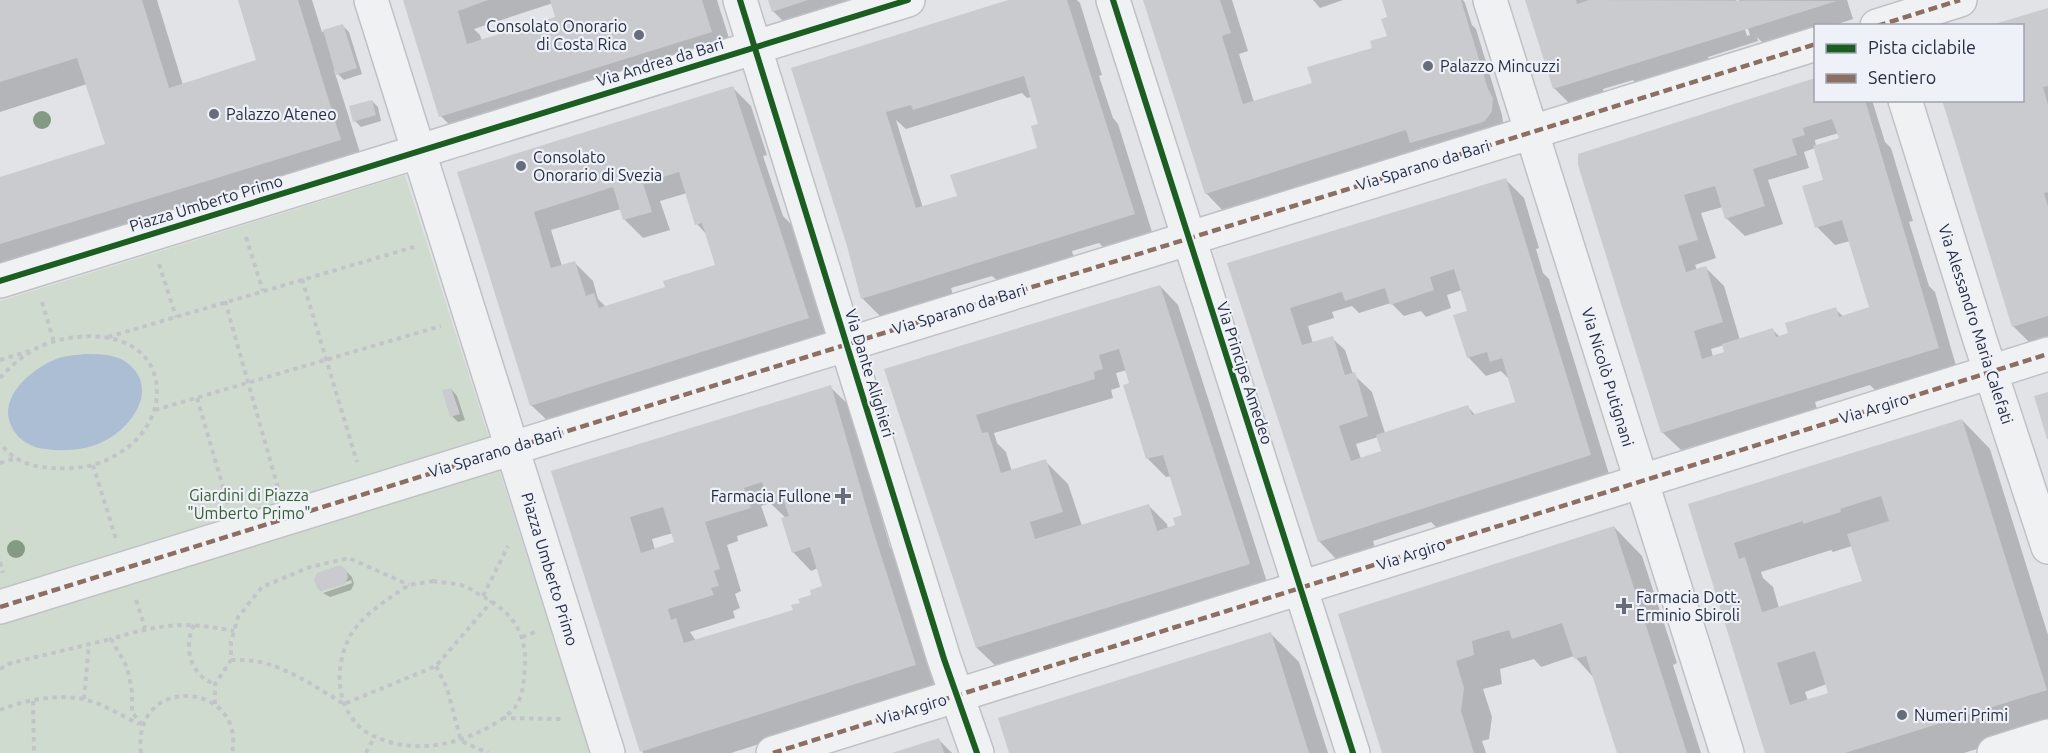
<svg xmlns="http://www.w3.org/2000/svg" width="2048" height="753" font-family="Ubuntu,sans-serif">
  <rect width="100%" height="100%" fill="#e1e3e6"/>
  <path fill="#d0dbd0" d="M405 175 590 753H0V301Z"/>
  <path fill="#acbed4" d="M86 354C99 354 115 354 126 362 159 386 135 424 108 439 89 450 67 452 46 449 29 448 14 437 9 420 2 392 36 366 59 358 68 355 78 355 86 354Z"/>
  <g fill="#0003" fill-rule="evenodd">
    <path d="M0 0H157L183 85 258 61 239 0H312L322 32 342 25 349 32 362 74 344 80 334 70 363 162 0 273V179L107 145 87 84 0 112Z"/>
    <path d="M405 0H717L734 54 463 139 441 116ZM553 3 557 18 482 41 480 35 474 29Z"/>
    <path d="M770 0H903L796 34 773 11Z"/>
    <path d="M1013 0H1077L1080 3 1102 75 1099 76 1113 118 1118 124 1152 232 1104 248 1099 243 1072 251 1074 258 998 281 992 276 951 288 953 295 881 317 863 299 849 247 793 69ZM1022 93 1027 98 1032 97 1041 125 1039 149 960 201 923 208 896 120 906 129Z"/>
    <path d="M1145 0H1232L1248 51 1239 54 1254 102 1313 84 1373 49 1389 37V18L1384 0H1463L1465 3 1472 25 1476 29 1502 115 1504 129 1436 158 1424 147H1420L1422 149 1224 212 1206 193Z"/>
    <path d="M1313 0H1343L1320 8Z"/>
    <path d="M1527 0H1736L1747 36 1750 35 1739 0H1847L1853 19 1832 26H1816V31L1766 46 1757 37 1758 41 1708 57 1710 64 1638 85 1633 80 1603 89 1605 96 1572 106 1554 88Z"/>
    <path d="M2048 10V339L2032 345 2013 326 2022 100V26H1994Z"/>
    <path d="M1816 80V100H1872L1885 142 1891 148 1913 221 1909 222 1929 286 1935 292 1956 366 1876 391 1870 385 1815 402 1817 409 1681 450 1662 432 1579 155ZM1839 133 1841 139 1816 147 1815 140ZM1815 148 1825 181 1817 227 1835 245 1850 241 1871 308 1844 317 1835 309 1790 334 1780 337 1773 330 1740 340 1724 286 1706 268 1697 270 1695 265 1716 258 1701 213 1723 207 1726 218 1745 236 1783 224 1768 180 1809 168 1804 152ZM1724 345 1726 353 1713 357 1711 349Z"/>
    <path d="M733 88 751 106 767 155 763 156 783 216 793 226 831 340 550 423 531 405 459 173ZM687 193 697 224 707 235 717 266 667 288 606 307 598 299 593 281 574 262 562 266 551 230 621 209 625 220 643 238 670 230 660 201Z"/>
    <path d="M372 101 378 107 381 121 361 127 355 121Z"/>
    <path d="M1506 180 1524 198 1539 248 1536 249 1543 273 1549 279 1609 474 1437 528 1431 522 1373 541 1375 548 1337 560 1319 541 1229 264ZM1462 290 1469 312 1468 357 1486 376 1501 371 1510 380 1516 403 1476 416 1468 407 1385 433 1372 392 1353 374 1345 350 1332 338 1313 344 1308 326 1334 318 1332 312 1352 306 1359 313 1391 303 1404 316 1421 311 1426 317 1451 308 1447 295ZM1378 437 1383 452 1361 459 1356 444Z"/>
    <path d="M1160 286 1178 305 1267 582 1081 639 1083 645 1000 670 977 648 886 370ZM1127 370 1131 384 1125 386 1148 459 1166 477 1171 476 1184 516 1177 526 1168 529 1167 524 1149 506 1082 526 1068 484 1045 461 1012 472 1006 452 997 443 994 433 1113 398 1111 390 1120 387 1116 373Z"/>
    <path d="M830 387 849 405 890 547 895 552 937 687 731 753H643L553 472ZM770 503 786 518 793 552 811 571 818 568 824 587 802 604 795 611 696 641 690 632 735 618 733 611 740 608 735 594 741 591 727 545 738 541 737 536 768 526 761 506ZM673 533 676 543 655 550 652 539Z"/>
    <path d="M451 389 457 396 465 420 458 422 452 416Z"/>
    <path d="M1962 420 1990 449 2048 635V727L1964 753H1767L1690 505ZM1852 546 1864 582 1779 608 1773 587 1763 578 1761 572 1831 550 1833 552ZM1827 684 1830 694 1808 701 1805 692Z"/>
    <path d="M1614 527 1642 556 1677 663 1673 665 1701 753H1618L1595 679 1574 656 1541 667 1534 659 1500 669 1502 684 1483 689 1492 717 1489 739 1482 741 1486 753H1383L1339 615Z"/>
    <path d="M345 570 352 577 354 584 351 590 330 597 323 593 352 583 351 580 321 591 318 588Z"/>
    <path d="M1271 634 1299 662 1328 753H1010Z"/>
    <path d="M938 739 952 753H895Z"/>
  </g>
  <g fill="#c9cbcf" fill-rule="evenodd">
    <path d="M0 0H142L169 88 256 60 238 0H298L341 140 0 244V177L105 144 77 58 0 82Z"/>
    <path d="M403 0H488L458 11 467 44 555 17 550 0H702L712 32 439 117Z"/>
    <path d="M768 0H808L772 12Z"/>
    <path d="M1008 0H1067L1135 214 861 299 847 246 791 68ZM1024 76 1038 124 1031 126 1037 148 950 175 957 196 916 208 886 112 911 105 913 110Z"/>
    <path d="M1143 0H1220L1231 33 1222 36 1243 104 1312 83 1307 67 1372 48 1370 41 1387 36 1381 19 1387 17 1382 0H1461L1488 89 1493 98 1492 111 1485 121 1480 123 1410 143 1406 130 1205 194Z"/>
    <path d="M1525 0H1576L1577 4 1589 0 1837 1 1553 89Z"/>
    <path d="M2048 8V86L2043 87 2048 105V192L2044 193 2048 207V316L2012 327 1942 100H2022V26L1991 25Z"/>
    <path d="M343 24 357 68 336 75 323 30Z"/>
    <path d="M1815 78V100H1865L1939 348 1661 433 1578 165V154ZM1832 119 1839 138 1813 146 1823 180 1802 186 1815 228 1842 220 1869 307 1839 317 1836 307 1785 323 1788 333 1776 337 1773 328 1722 344 1724 352 1702 359 1694 331 1723 322 1706 266 1686 272 1678 246 1698 240 1684 195 1715 186 1725 219 1765 206 1753 169 1797 155 1792 139 1805 135 1803 128Z"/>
    <path d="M733 86 809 318 530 406 457 172ZM679 172 695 225 702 223 715 265 663 281 665 287 599 308 594 293 586 296 575 261 551 268 534 212 613 187 623 220 652 212 643 183Z"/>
    <path d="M372 100 376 115 353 122 349 106Z"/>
    <path d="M1506 178 1591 455 1318 542 1227 263ZM1454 269 1467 311 1453 315 1467 358 1487 352 1490 362 1502 358 1515 402 1472 415 1468 405 1376 435 1381 451 1351 461 1339 426 1368 416 1355 372 1345 375 1333 336 1302 345 1290 308 1342 292 1345 301 1385 288 1390 305 1434 290 1430 277Z"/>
    <path d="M1160 285 1250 564 976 648 884 369ZM1119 349 1129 383 1123 385 1146 459 1163 455 1182 515 1173 518 1175 525 1157 531 1149 504 1035 539 1030 522 1063 512 1046 459 1001 473 988 432 982 433 976 415 1095 379 1094 372 1103 369 1099 355Z"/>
    <path d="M831 385 872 527 916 665 640 752 551 471ZM762 482 769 504 783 499 789 516 781 518 792 553 810 547 822 586 810 590 811 595 798 599 800 603 791 605 793 610 684 643 676 618 671 620 668 609 714 595 711 588 719 586 714 571 720 569 705 522 751 508 744 488ZM663 507 674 542 641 553 630 517Z"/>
    <path d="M451 388 460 414 450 417 442 390Z"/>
    <path d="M2048 392V439H2047L2034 396Z"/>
    <path d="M1962 419 2047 690 1845 753H1765L1688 504ZM1881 496 1889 521 1847 534 1862 581 1762 612 1745 557 1739 559 1734 543 1803 521V524L1841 512 1840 509ZM1815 651 1828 693 1790 705 1777 663Z"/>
    <path d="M1614 526 1687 753H1617L1586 656 1574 659 1562 623 1512 639 1509 630 1472 641 1474 655 1456 661 1464 688 1461 711 1474 753H1382L1338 614Z"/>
    <path d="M340 565 346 569 348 577 345 584 322 591 317 588 314 579 317 573Z"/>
    <path d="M1271 632 1309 753H1009L998 718Z"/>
    <path d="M939 738 944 753H892Z"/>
  </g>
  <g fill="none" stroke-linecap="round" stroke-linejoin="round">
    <g stroke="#bfc1c4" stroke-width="36">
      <g id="minor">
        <path d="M371 0 608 753"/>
        <path d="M740 0 944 659 977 753"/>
        <path d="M1113 0 1353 753"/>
        <path d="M1490 0 1727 753"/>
        <path d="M1877 26 1960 0"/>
        <path d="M1905 100 1980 340 2048 547"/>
        <path d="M0 281 908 0"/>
        <path d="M0 607 1816 44"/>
        <path d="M773 753 2048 354"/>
        <path d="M1994 753 2048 736"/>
      </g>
    </g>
    <g stroke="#c2c4c9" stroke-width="4" stroke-dasharray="4.5 4.5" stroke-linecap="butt">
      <path d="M246 237 263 291"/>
      <path d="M159 264 176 317"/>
      <path d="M302 279 357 462"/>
      <path d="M225 301 278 488"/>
      <path d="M42 302 54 342"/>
      <path d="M108 337 414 247"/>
      <path d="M0 360 29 351"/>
      <path d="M0 378C10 367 22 356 35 349 78 327 156 329 157 392 157 411 148 428 135 441 119 456 97 467 74 468 44 469 19 468 0 443"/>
      <path d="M197 398 228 504"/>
      <path d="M155 410 441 326"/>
      <path d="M0 463 13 459"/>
      <path d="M93 465 116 539"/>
      <path d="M0 562 3 573"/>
      <path d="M433 581C443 583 455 583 464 586 470 588 475 592 480 595 511 611 527 631 525 667 524 679 523 696 516 706 510 715 492 726 483 730 444 750 399 753 363 730 336 707 334 669 349 638 357 622 376 607 391 597 397 593 404 588 410 585 417 583 426 583 433 581Z"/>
      <path d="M483 596 508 546"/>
      <path d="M136 600 145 628"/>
      <path d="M194 625C183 646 190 676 215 684"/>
      <path d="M522 637 535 632"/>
      <path d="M231 660C239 660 247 660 255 661 286 666 317 688 344 704L436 666 492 601"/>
      <path d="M436 666 447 688 461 741 488 753"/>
      <path d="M0 669 11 663 111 639"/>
      <path d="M84 699 89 644"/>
      <path d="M33 701 34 753"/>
      <path d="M215 704V684L231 660V642L238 617 262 587 310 567 349 558 409 585"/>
      <path d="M0 710C24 700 57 694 83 699 102 703 122 716 139 724"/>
      <path d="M502 718 563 719"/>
      <path d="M142 725 132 712V691L127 667 111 639C160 624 184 621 234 631"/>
      <path d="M141 753C131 673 246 681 232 753"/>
      <path d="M366 753 374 738"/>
    </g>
    <use href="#minor" stroke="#f0f1f3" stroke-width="33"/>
    <g stroke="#8d6e63" stroke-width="4.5" stroke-dasharray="9 4.5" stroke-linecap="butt">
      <path d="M1877 26 1960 0"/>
      <path d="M0 607 1816 44"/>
      <path d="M773 753 2048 354"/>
    </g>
    <g stroke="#eef1f7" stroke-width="10">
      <g id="cycleway">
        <path d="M740 0 944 659 977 753"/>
        <path d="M1113 0 1353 753"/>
        <path d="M0 281 908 0"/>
      </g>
    </g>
    <use href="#cycleway" stroke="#1b5e20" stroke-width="6"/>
  </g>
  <g fill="#849a82">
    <circle cx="42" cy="120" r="9"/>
    <circle cx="16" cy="549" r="9"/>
  </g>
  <g fill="#676d7b" stroke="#eef1f7" stroke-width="2">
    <circle cx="639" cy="35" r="6"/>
    <circle cx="1428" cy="66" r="6"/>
    <circle cx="214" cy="114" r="6"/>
    <circle cx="521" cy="166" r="6"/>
    <path d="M840 487h6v6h6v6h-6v6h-6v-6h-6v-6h6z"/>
    <path d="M1621 597h6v6h6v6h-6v6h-6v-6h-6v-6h6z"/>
    <circle cx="1902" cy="715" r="6"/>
  </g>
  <g text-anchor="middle" stroke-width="4.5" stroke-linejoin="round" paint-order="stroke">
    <g font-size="16" fill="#252e42" stroke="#eef1f7" text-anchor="start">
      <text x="627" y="32" text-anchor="end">Consolato Onorario<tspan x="627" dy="18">di Costa Rica</tspan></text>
      <text x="1440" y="72">Palazzo Mincuzzi</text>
      <text x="226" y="120">Palazzo Ateneo</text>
      <text x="533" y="163">Consolato<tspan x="533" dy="18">Onorario di Svezia</tspan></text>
      <text x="831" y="502" text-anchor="end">Farmacia Fullone</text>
      <text x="1636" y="603">Farmacia Dott.<tspan x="1636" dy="18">Erminio Sbiroli</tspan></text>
      <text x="1914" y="721">Numeri Primi</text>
    </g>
    <g font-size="16" fill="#252e42" stroke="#eef1f7">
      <text transform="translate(660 62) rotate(-17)" y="6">Via Andrea da Bari</text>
      <text transform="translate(1423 165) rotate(-17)" y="6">Via Sparano da Bari</text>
      <text transform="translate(206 203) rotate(-17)" y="6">Piazza Umberto Primo</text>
      <text transform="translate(959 309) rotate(-17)" y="6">Via Sparano da Bari</text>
      <text transform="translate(1976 324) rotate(72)" y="6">Via Alessandro Maria Calefati</text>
      <text transform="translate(870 373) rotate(73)" y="6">Via Dante Alighieri</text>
      <text transform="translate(1245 373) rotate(72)" y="6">Via Principe Amedeo</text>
      <text transform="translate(1608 377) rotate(73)" y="6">Via Nicolò Putignani</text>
      <text transform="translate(1874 408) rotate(-17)" y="6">Via Argiro</text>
      <text transform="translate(495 452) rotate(-17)" y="6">Via Sparano da Bari</text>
      <text transform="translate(1411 554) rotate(-18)" y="6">Via Argiro</text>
      <text transform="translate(550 569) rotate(73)" y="6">Piazza Umberto Primo</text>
      <text transform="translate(912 709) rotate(-17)" y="6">Via Argiro</text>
    </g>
    <g font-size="16" fill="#385f31" stroke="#eef1f7">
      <text x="249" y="501">Giardini di Piazza<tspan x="249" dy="18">"Umberto Primo"</tspan></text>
    </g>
  </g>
  <rect x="1814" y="24" width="210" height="78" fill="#eef1f7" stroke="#9ea3af" stroke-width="1.5"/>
  <rect x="1826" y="44" width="30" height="9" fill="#1b5e20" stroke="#9ea3af" stroke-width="1.5"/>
  <text x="1868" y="54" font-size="18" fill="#252e42">Pista ciclabile</text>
  <rect x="1826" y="74" width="30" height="9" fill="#8d6e63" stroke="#9ea3af" stroke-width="1.5"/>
  <text x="1868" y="84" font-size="18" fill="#252e42">Sentiero</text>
</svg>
